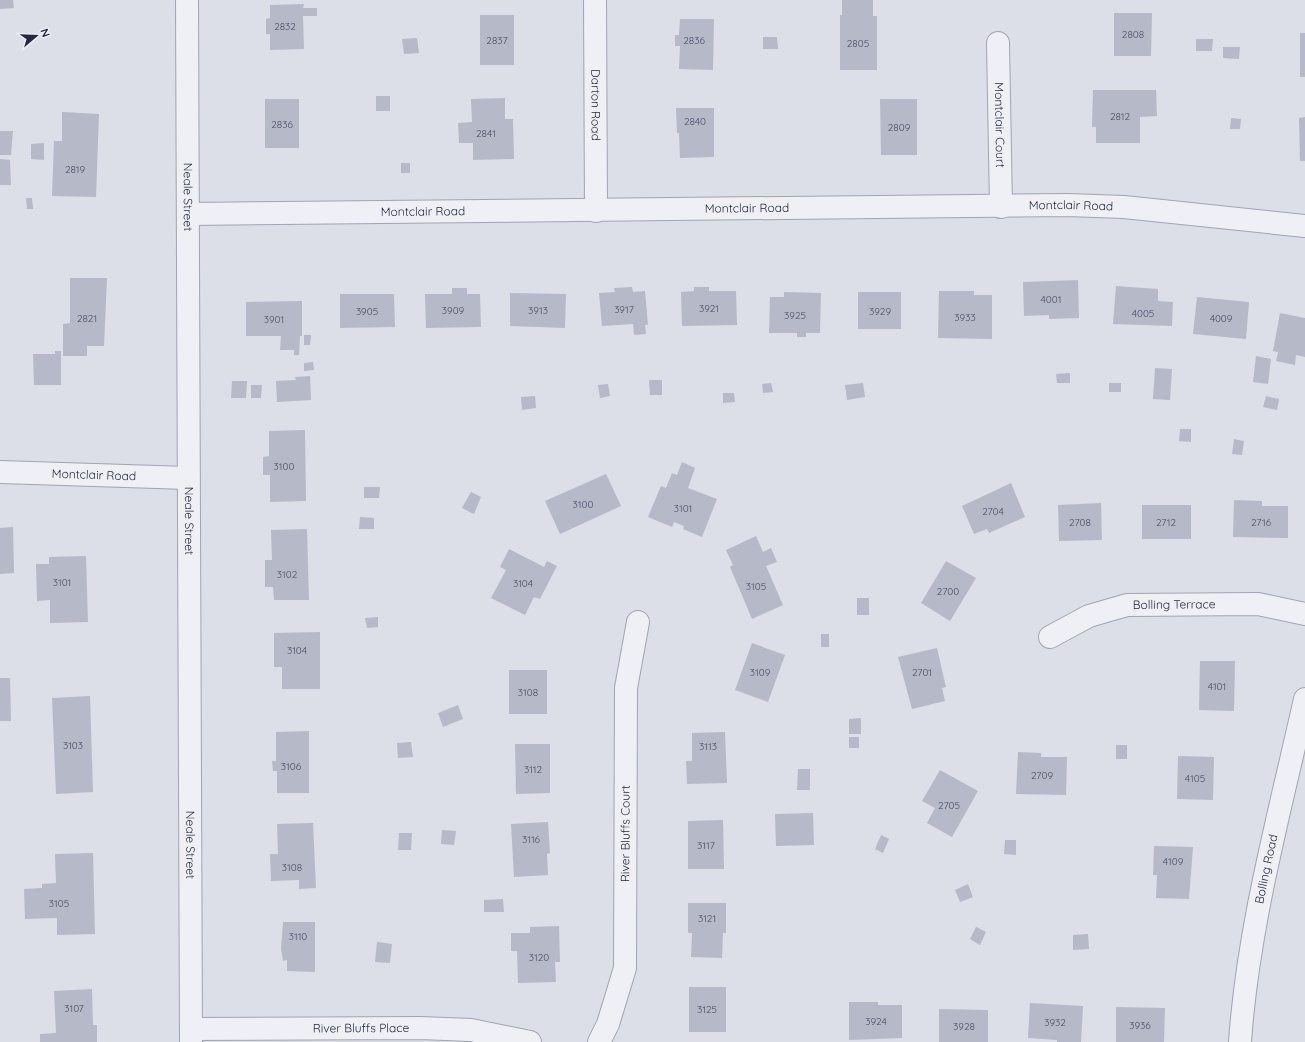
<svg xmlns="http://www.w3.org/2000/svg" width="1305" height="1042" font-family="Quicksand,sans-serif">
  <rect width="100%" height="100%" fill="#dcdee8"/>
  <g fill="#b6b9c8">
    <path d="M0 0H13L14 8 0 9Z"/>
    <path d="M842 0H873V16H877V70H840V15H842Z"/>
    <path d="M304 4 303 8H317V16H303L304 49 270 50V34H266V19L270 18V5Z"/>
    <path d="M1114 13H1152L1151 56H1114Z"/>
    <rect x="480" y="15" width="34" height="50"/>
    <path d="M680 19H714L713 70 679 69 680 46H675V35H679Z"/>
    <rect x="1300" y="33" width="5" height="44"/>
    <path d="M763 37H777L778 49H763Z"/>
    <path d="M417 38 419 53 404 54 402 39Z"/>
    <path d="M1196 39H1213L1212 51H1196Z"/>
    <path d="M1223 47H1240L1239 59 1223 58Z"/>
    <path d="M1093 90H1156L1157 116 1140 117V143H1096V127H1092Z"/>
    <rect x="376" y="96" width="14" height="15"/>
    <path d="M505 98V119H513L514 159 473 160V143H459L458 123 472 122 471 99Z"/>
    <rect x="265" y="99" width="34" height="49"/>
    <path d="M880 99H917V155H881Z"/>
    <path d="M676 108H714V157L680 158 679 133H677Z"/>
    <path d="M62 112 99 114 96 197 52 196 54 141H62Z"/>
    <path d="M1305 117V161H1300L1299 118Z"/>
    <path d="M1231 118 1241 119 1240 129H1230Z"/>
    <path d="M0 131H13L11 155H0Z"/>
    <path d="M44 143V160L31 159V144Z"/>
    <path d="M0 159 10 160 11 185H0Z"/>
    <rect x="401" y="163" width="9" height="10"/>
    <path d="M26 198H32L33 209H27Z"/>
    <path d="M70 278H107L104 346H87V356H63V324L70 323Z"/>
    <path d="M1078 280 1079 318 1049 319V315L1024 316 1023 282Z"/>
    <path d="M1116 286 1158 289V301L1173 302 1172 326 1113 324Z"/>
    <path d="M632 287 633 292 645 291 648 325H645L646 334 634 335 633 324 602 326 599 293 615 292 614 288Z"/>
    <path d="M694 287H709V291H736L737 325 682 326 681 292 694 291Z"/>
    <path d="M452 288H467V294H480L481 327 426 328 425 294H452Z"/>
    <path d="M939 291H974V295H992V339L938 338Z"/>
    <path d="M784 292 821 293 820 333H806V337H797V333H769L770 297H784Z"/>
    <rect x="858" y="292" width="43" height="37"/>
    <path d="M510 293 566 294 565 328 510 326Z"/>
    <path d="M340 294H394L395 327 340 328Z"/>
    <path d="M1197 297 1249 302 1246 339 1193 334Z"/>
    <path d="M302 301V336H300L299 355H294V350H280L281 336H246V302Z"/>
    <path d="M1280 313 1305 318V357L1296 355 1295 365 1276 361 1278 352 1273 351Z"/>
    <path d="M304 335H311L310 345H304Z"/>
    <path d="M55 351H61V385H34L33 354H55Z"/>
    <path d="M1256 356 1271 359 1268 384 1253 382Z"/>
    <path d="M313 362 314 370 304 371V363Z"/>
    <path d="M1155 368 1172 369 1170 400 1153 399Z"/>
    <path d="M1070 373V383H1057L1056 374Z"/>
    <path d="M310 376 311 400 277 402 276 381 296 380 295 377Z"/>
    <path d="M649 380H662V395H650Z"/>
    <path d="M232 381H247L246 398H231Z"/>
    <path d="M771 383 773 392 763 393 762 384Z"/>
    <path d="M863 383 865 397 847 400 845 385Z"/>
    <rect x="1109" y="383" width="12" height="9"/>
    <path d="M608 384 610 396 600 398 598 385Z"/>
    <path d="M251 385H262L261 398H251Z"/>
    <path d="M723 393H734L735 402 723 403Z"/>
    <path d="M535 396 536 408 522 410 521 397Z"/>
    <path d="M1266 396 1279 399 1277 410 1263 407Z"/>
    <path d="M1180 429H1191V442L1179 441Z"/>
    <path d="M305 430 306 501 270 502V475H263V457L269 456V431Z"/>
    <path d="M1234 439 1244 441 1242 455 1232 454Z"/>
    <path d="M682 462 695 468 688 488 717 499 702 537 683 529 684 526 674 522 672 527 648 517 661 486 666 488 672 473 677 475Z"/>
    <path d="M606 474 621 506 560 534 545 501Z"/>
    <path d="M1011 483 1025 517 989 533 987 529 974 534 962 506Z"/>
    <path d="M364 487H380L379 498H364Z"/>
    <path d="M471 492 481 497 474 514 462 508Z"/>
    <path d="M1234 500 1262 501V506H1288V538L1233 537Z"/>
    <path d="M1101 503 1102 540 1059 541 1058 505Z"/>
    <rect x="1142" y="505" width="49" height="34"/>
    <path d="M360 517 374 518V529H359Z"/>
    <path d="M13 527 14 573 0 574V528Z"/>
    <path d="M307 529 309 600H274L273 587H265V560H272L271 530Z"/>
    <path d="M756 536 763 552 771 548 777 562 766 566 783 605 752 619 730 567 733 565 726 550Z"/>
    <path d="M509 549 544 567 547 561 557 566 540 599 534 597 525 615 491 598 506 570 500 567Z"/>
    <path d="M86 556 88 622 50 623V600L37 601 36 564H49V557Z"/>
    <path d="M946 561 976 578 950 621 921 603Z"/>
    <rect x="857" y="598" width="12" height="17"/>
    <path d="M378 617V627L367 628 365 618Z"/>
    <path d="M320 632V689H282V667H274V633Z"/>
    <rect x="821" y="634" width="8" height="13"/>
    <path d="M752 643 785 655 768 702 735 690Z"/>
    <path d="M937 648 946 687 942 688 945 701 912 709 898 657Z"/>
    <path d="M1200 661H1235L1234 711 1199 710Z"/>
    <rect x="509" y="670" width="38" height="44"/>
    <path d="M0 678H10L11 721H0Z"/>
    <path d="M90 696 93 792 56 794 52 698Z"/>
    <path d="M458 705 463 719 443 727 438 713Z"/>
    <path d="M861 718V734H849V719Z"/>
    <path d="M309 731V793H277V771H273L272 761H276V732Z"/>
    <path d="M725 732 727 783 687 784 686 761H692V733Z"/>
    <rect x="849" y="737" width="10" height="11"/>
    <path d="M411 742 413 757 398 758 397 743Z"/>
    <path d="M515 744H550V793L516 794Z"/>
    <rect x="1116" y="745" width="11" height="14"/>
    <path d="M1018 752 1041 753V757H1067L1066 795 1016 794Z"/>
    <path d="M1178 756 1214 757 1213 800 1177 799Z"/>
    <path d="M798 769H810V790H797Z"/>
    <path d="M940 770 978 791 952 837 927 823 935 808 922 801Z"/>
    <path d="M813 813 814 845 776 846 775 814Z"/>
    <path d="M723 820 724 869H688V821Z"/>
    <path d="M548 822 550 853 547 854 548 875 514 877 511 824Z"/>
    <path d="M313 823 316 888 299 889V880L271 881 270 854H278L277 824Z"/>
    <path d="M442 830 456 831 454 845 441 844Z"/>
    <path d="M399 833H412L411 850H398Z"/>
    <path d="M881 835 889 839 883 853 875 849Z"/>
    <path d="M1005 840H1016V855L1004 854Z"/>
    <path d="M1154 846 1193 847 1189 899 1156 898 1157 875H1153Z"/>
    <path d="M93 853 95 934 57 935V918L25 919 24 889 42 888V884L56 883 55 854Z"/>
    <path d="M968 884 973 897 960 902 955 890Z"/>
    <path d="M503 899 504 912H484V900Z"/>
    <path d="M688 903H726V933H723L722 958 691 957 692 933H688Z"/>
    <path d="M283 922H315V972L287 971V960L283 961 281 949Z"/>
    <path d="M559 926 560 962H555L556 982 518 983 517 951H511V933H530V927Z"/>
    <path d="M976 927 986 932 980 945 970 939Z"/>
    <path d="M1088 934 1089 949 1073 950V935Z"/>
    <path d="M377 942 392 944 390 963 375 962Z"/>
    <rect x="689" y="987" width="37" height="45"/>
    <path d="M92 989 93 1025H97V1042H40V1034L56 1033 54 991Z"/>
    <path d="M849 1002H878V1005H902V1038L849 1040Z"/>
    <path d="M1030 1003 1083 1006 1081 1042H1057V1040L1028 1038Z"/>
    <path d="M1116 1007 1165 1008 1164 1042H1116Z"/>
    <path d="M939 1009 988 1010V1042H939Z"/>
  </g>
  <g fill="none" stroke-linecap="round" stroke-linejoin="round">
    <g stroke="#a1a4b2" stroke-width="24">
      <g id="street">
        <path id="s1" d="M187 0 191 1042"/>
        <path id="s2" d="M595 0 596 211"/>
        <path id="s3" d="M998 43 1001 207"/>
        <path id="s4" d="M189 214 1067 205 1124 207 1305 226"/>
        <path id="s5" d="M0 472 188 478"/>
        <path id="s6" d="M1050 637 1089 616 1127 605 1258 604 1305 614"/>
        <path id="s7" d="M191 1029 420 1028 471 1030 530 1042"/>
        <path id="s8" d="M599 1042 608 1024 625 968 626 688 638 622"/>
        <path id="s9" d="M1240 1042C1248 926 1280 812 1305 699"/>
      </g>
    </g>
    <use href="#street" stroke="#eff0f6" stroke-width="22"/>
  </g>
  <g text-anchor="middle" stroke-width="3" stroke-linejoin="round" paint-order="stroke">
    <g font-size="10" fill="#484d62">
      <text x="285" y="30">2832</text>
      <text x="1133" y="38">2808</text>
      <text x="497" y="44">2837</text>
      <text x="694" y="44">2836</text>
      <text x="858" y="47">2805</text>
      <text x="1120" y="120">2812</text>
      <text x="695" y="125">2840</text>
      <text x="282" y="128">2836</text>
      <text x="899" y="131">2809</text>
      <text x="486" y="137">2841</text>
      <text x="75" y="173">2819</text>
      <text x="1051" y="303">4001</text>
      <text x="709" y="312">3921</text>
      <text x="624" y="313">3917</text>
      <text x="453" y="314">3909</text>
      <text x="538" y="314">3913</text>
      <text x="367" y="315">3905</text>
      <text x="880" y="315">3929</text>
      <text x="1143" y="317">4005</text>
      <text x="795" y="319">3925</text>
      <text x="965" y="321">3933</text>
      <text x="87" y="322">2821</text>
      <text x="1221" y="322">4009</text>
      <text x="274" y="323">3901</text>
      <text x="284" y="470">3100</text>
      <text x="583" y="508">3100</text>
      <text x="683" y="512">3101</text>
      <text x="993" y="515">2704</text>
      <text x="1080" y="526">2708</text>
      <text x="1166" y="526">2712</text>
      <text x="1261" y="526">2716</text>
      <text x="287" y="578">3102</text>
      <text x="62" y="586">3101</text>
      <text x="523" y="587">3104</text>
      <text x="756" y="590">3105</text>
      <text x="948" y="595">2700</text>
      <text x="297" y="654">3104</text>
      <text x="760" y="676">3109</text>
      <text x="922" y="676">2701</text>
      <text x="1217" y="690">4101</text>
      <text x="528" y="696">3108</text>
      <text x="73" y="749">3103</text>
      <text x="708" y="750">3113</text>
      <text x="291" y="770">3106</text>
      <text x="533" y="773">3112</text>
      <text x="1042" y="779">2709</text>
      <text x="1195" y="782">4105</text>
      <text x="949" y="809">2705</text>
      <text x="531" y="843">3116</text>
      <text x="706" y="849">3117</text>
      <text x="1173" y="865">4109</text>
      <text x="292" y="871">3108</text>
      <text x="59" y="907">3105</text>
      <text x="707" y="922">3121</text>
      <text x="298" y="940">3110</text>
      <text x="539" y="961">3120</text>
      <text x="74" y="1012">3107</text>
      <text x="707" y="1013">3125</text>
      <text x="876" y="1025">3924</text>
      <text x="1055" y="1026">3932</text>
      <text x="1140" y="1029">3936</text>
      <text x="964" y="1030">3928</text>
    </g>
    <g font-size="12" fill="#242940" stroke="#ebeef5">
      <text dy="4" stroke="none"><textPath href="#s2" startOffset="105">Darton Road</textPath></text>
      <text dy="4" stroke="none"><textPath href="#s3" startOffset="82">Montclair Court</textPath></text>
      <text dy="4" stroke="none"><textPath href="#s1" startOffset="197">Neale Street</textPath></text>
      <text dy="4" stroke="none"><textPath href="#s4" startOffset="882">Montclair Road</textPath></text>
      <text dy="4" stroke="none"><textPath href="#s4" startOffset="558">Montclair Road</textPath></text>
      <text dy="4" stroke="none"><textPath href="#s4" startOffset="234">Montclair Road</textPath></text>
      <text dy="4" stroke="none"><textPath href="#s5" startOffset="94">Montclair Road</textPath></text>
      <text dy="4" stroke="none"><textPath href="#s1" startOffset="521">Neale Street</textPath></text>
      <text dy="4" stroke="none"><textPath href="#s6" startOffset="131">Bolling Terrace</textPath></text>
      <text dy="4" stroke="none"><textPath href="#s8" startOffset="213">River Bluffs Court</textPath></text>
      <text dy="4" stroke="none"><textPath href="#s1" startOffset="845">Neale Street</textPath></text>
      <text dy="4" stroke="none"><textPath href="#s9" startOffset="175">Bolling Road</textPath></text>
      <text dy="4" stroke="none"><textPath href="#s7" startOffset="170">River Bluffs Place</textPath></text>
    </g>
  </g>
  <g transform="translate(36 36) rotate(71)" stroke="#ebeef5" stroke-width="3" paint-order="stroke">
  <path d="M0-3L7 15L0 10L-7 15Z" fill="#242940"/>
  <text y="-6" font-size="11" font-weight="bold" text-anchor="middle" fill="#242940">N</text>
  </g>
</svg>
